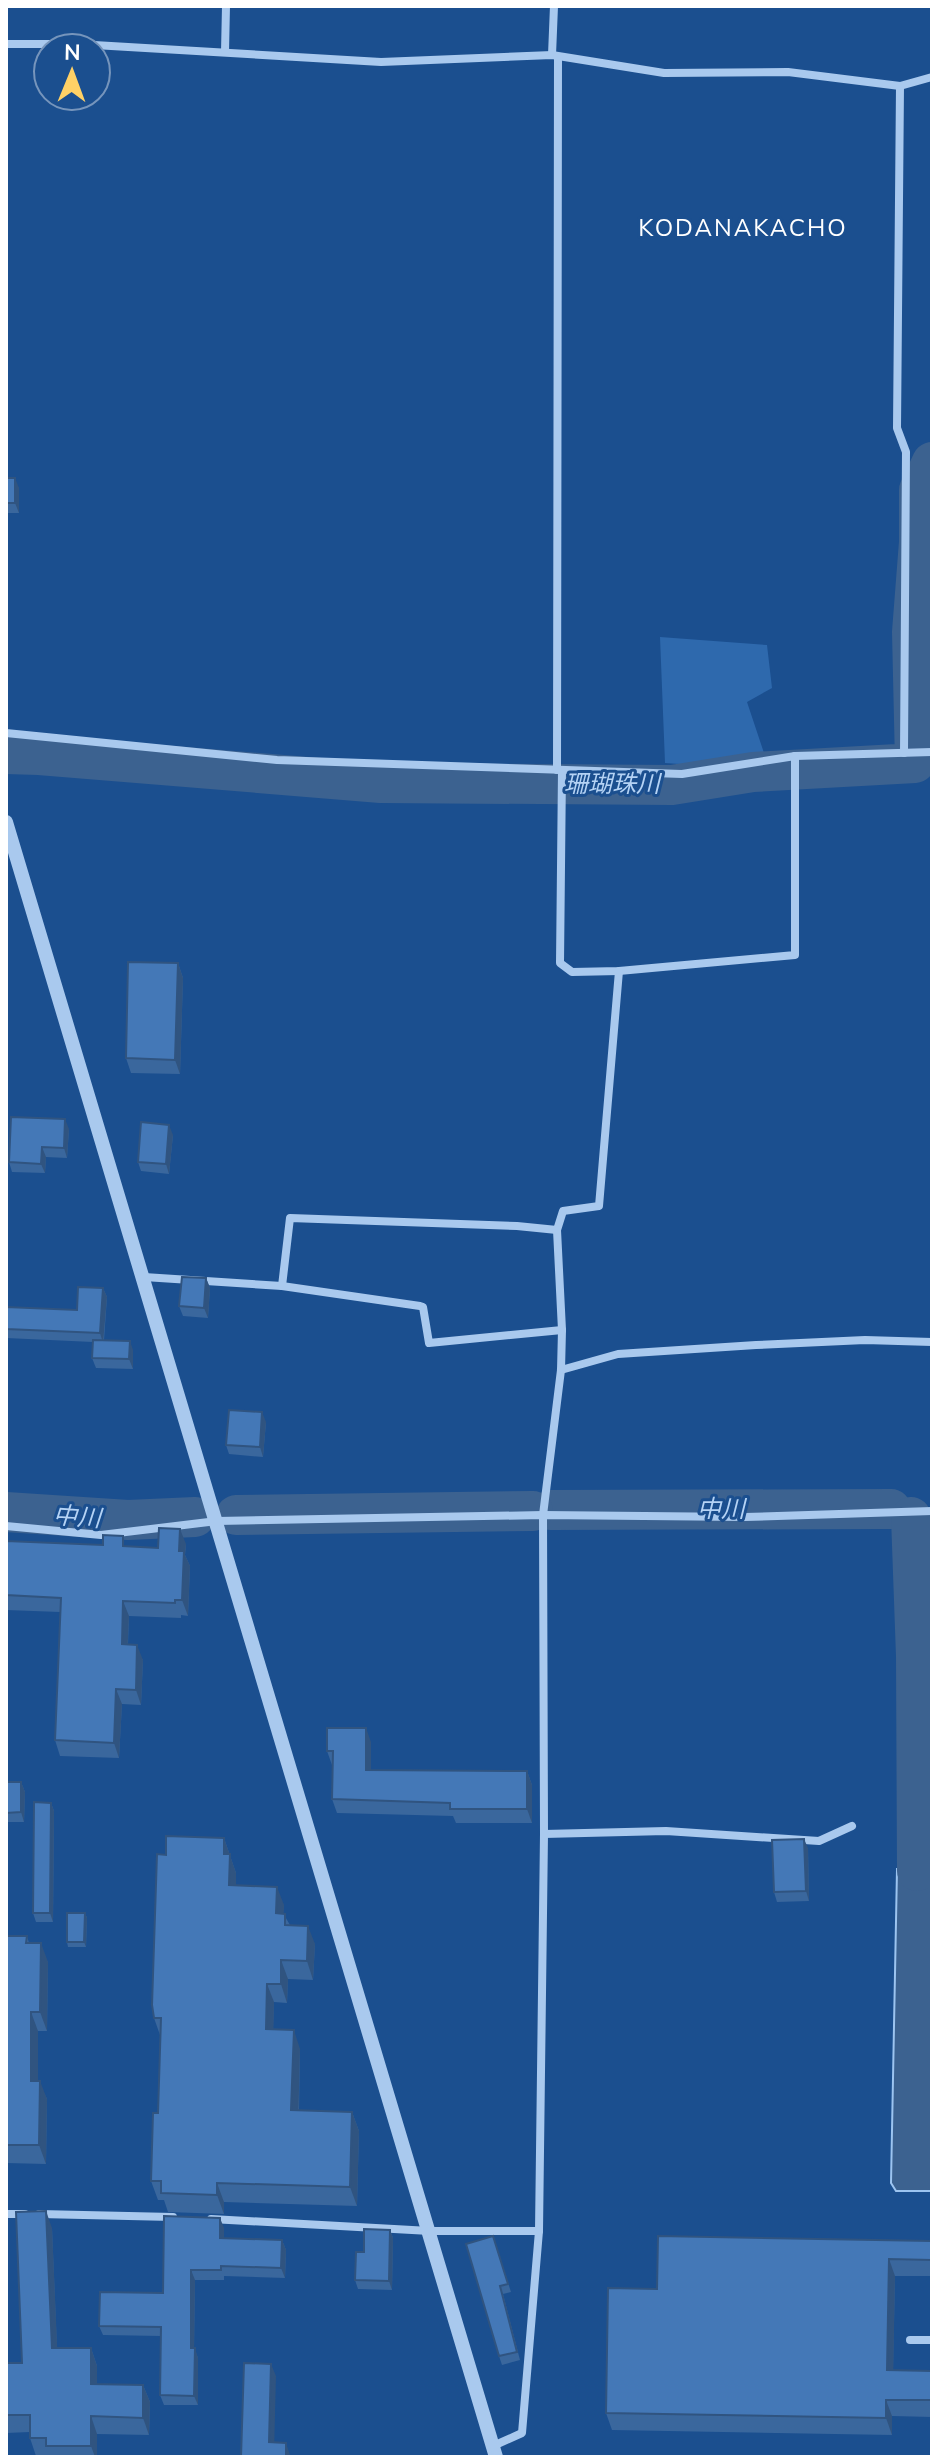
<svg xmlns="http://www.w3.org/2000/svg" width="938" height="2463" font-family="'Nunito Sans','Noto Sans JP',sans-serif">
  <rect width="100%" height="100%" fill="#1b4f8f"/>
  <path fill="#2e69ad" d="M660 637 767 645 772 688 747 702 764 753 694 765 665 763Z"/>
  <path fill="#3c6290" stroke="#9cc4f0" stroke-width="2" d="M897 1869 932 1872V2191H896L891 2183Z"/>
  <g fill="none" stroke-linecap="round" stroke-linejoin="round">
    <g stroke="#3c6290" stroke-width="40">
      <path d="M6 754 39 755 381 783 672 785 753 772 915 763 912 632 919 542V490L932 462"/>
      <path d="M551 1510 891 1509"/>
      <path d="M6 1512 128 1520 195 1517"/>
      <path d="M236 1515 533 1511"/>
      <path d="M911 1517 916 1656 917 1871"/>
    </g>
    <g stroke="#a9c9ee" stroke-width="8">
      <path d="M6 44H77L381 62 552 55 664 73 788 72 900 86 932 77"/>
      <path d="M225 52 226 6"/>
      <path d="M552 55 554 6"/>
      <path d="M900 86 897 428 906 452 904 753"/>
      <path d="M6 733 277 760 682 774 795 756 932 752"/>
      <path d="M557 770 558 57"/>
      <path d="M562 770 560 963 572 972 619 971 795 955V756"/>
      <path d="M144 1277 282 1286 420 1306 423 1307 429 1343 562 1330"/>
      <path d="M282 1286 290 1218 517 1226 557 1230"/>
      <path d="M561 1370 618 1354 756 1345 865 1340 932 1342"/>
      <path d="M6 1526 101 1535 217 1521 543 1515 745 1517 932 1511"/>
      <path d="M544 1834 666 1831 819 1841 852 1826"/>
      <path d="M6 2214H25"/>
      <path d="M39 2214 173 2217"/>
      <path d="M211 2219 430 2231H539L544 1834 543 1515 561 1370 562 1330 557 1230 563 1211 599 1206 619 971"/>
      <path d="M910 2340H932"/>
      <path d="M493 2446 522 2433 539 2231"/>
    </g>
    <path stroke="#a9c9ee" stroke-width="14" d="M6 822 496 2457"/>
  </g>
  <g fill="#3a679d">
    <path d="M6 478 19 488V513H6Z"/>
    <path d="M178 963 183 978 180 1074 131 1073 126 1058Z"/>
    <path d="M69 1129 67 1158 46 1157 45 1173 12 1172 9 1162Z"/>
    <path d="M173 1135 169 1174 141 1171 138 1162Z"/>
    <path d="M206 1278 210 1288 208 1318 183 1316 179 1306Z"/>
    <path d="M103 1288 107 1297 104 1340 133 1350V1369L96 1368 92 1358 93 1342 6 1338V1307L77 1310Z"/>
    <path d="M266 1422 263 1457 229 1454 226 1445Z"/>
    <path d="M6 1541 158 1548 186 1544 185 1555 190 1566 188 1616 181 1615V1618L129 1616 128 1644 143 1660 141 1705 122 1704 119 1758 60 1756 55 1740 60 1612 6 1610Z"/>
    <path d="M371 1742V1770L527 1771 532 1785V1823H456L453 1816 337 1813 332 1799 333 1765H332L327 1751Z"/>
    <path d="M6 1782H21L25 1792 24 1822H6Z"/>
    <path d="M51 1803 54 1811 53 1922H36L33 1913Z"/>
    <path d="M224 1838 236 1873V1885L284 1905 283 1913 290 1925 315 1944 313 1980 288 1979 287 2003 274 2002 273 2029 300 2049 299 2110 352 2112 359 2131 357 2206 224 2202V2214L168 2212 164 2200H158L151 2181 158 2113 160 2035 154 2018Z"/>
    <path d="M808 1848 809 1901 777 1902 774 1892Z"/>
    <path d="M85 1913 87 1918 86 1947H68L67 1942Z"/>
    <path d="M6 1936H27L29 1943 48 1962 47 2031H38V2081L47 2099 46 2164 6 2163Z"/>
    <path d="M52 2228 57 2348H91L97 2366V2384L143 2385 150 2402 149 2435 97 2434V2457L36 2456 30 2438V2432L6 2433V2363H22Z"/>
    <path d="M224 2228V2238L282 2240 286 2250 285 2278 224 2276V2280H195L194 2348 198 2358V2405H164L160 2395 161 2336 103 2335 99 2326 163 2293Z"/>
    <path d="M390 2230 393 2238 392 2290 358 2289 355 2280 364 2252Z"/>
    <path d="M493 2236 511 2292 503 2294 520 2360 502 2365 499 2356Z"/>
    <path d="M932 2241V2276H895L893 2370 932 2371V2417L892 2416V2435L612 2430 606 2413 657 2289Z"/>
  </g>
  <g fill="#305480">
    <path d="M15 478 19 488V513L15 503Z"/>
    <path d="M178 963 183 978 180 1074 175 1060Z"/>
    <path d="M65 1119 69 1129 67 1158 64 1148Z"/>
    <path d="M169 1125 173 1135 169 1174 166 1164Z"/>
    <path d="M42 1147 46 1157 45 1173 41 1164Z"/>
    <path d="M206 1278 210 1288 208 1318 204 1308Z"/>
    <path d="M103 1288 107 1297 103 1343 100 1333Z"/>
    <path d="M130 1341 133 1350V1369L129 1359Z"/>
    <path d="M262 1412 266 1422 263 1457 260 1447Z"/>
    <path d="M180 1529 186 1544 185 1555 190 1566 188 1616 182 1600 179 1551Z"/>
    <path d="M123 1601 129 1616 127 1659 122 1644Z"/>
    <path d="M137 1645 143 1660 141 1705 136 1690Z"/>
    <path d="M116 1689 122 1704 119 1758 114 1743Z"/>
    <path d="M366 1728 371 1742V1784L366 1770Z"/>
    <path d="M527 1771 532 1785V1823L527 1809Z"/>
    <path d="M21 1782 25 1792 24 1822 21 1812Z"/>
    <path d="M51 1803 54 1811 53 1922 50 1913Z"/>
    <path d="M224 1838 236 1873V1904L229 1885 224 1854Z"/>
    <path d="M804 1839 808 1848 809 1901 806 1891Z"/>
    <path d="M277 1887 284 1905 283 1932 276 1913Z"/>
    <path d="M85 1913 87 1918 86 1947 84 1942Z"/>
    <path d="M308 1926 315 1944 313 1980 307 1961Z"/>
    <path d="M41 1943 48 1962 47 2031 40 2012Z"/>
    <path d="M281 1960 288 1979 287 2003 281 1984Z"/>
    <path d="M267 1984 274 2002 273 2048 266 2029Z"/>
    <path d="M31 2012 38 2031V2100L31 2081Z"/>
    <path d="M294 2030 300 2049 298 2129 291 2110Z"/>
    <path d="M40 2081 47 2099 46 2164 39 2145Z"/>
    <path d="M352 2112 359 2131 357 2206 350 2187Z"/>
    <path d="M217 2183 224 2202V2214L217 2195Z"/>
    <path d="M46 2211 52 2228 58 2366 52 2348Z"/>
    <path d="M220 2218 224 2228V2248L220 2238Z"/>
    <path d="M390 2230 393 2238 392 2290 389 2281Z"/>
    <path d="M282 2240 286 2250 285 2278 281 2268Z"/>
    <path d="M889 2259 895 2276 893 2387 887 2370Z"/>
    <path d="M191 2270 195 2280 194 2358 191 2348Z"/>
    <path d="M91 2348 97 2366V2401L91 2384Z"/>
    <path d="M195 2348 198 2358V2405L194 2396Z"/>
    <path d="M271 2364 276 2376 274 2454 269 2442Z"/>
    <path d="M143 2385 150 2402 149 2435 143 2418Z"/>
    <path d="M886 2400 892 2416V2435L886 2418Z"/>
    <path d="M91 2416 97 2434V2457H95L91 2446Z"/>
    <path d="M286 2443 290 2455V2457H286Z"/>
  </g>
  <g fill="#4478b7" stroke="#305480" stroke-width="2">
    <rect x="6" y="478" width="9" height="25"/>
    <path d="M128 962 178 963 175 1060 126 1058Z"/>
    <path d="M11 1117 65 1119 64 1148 42 1147 41 1164 9 1162Z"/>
    <path d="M141 1122 169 1125 166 1164 138 1162Z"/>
    <path d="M182 1277 206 1278 204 1308 179 1306Z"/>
    <path d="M78 1287 103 1288 100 1333 6 1329V1307L77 1310Z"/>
    <path d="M93 1340 130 1341 129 1359 92 1358Z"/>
    <path d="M229 1410 262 1412 260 1447 226 1445Z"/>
    <path d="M159 1528 180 1529 179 1551H184L182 1600H175V1603L123 1601 122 1644 137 1645 136 1690 116 1689 114 1743 55 1740 61 1598 6 1595V1541L103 1545V1535L123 1536V1546L158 1548Z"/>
    <path d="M327 1728H366V1770L527 1771V1809H450V1803L332 1799 333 1751H327Z"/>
    <path d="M6 1782H21V1812L6 1813Z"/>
    <path d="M34 1802 51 1803 50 1913H33Z"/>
    <path d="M166 1836 224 1838V1854H230L229 1885 277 1887 276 1913 285 1914V1925L308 1926 307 1961 281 1960V1984H267L266 2029 294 2030 291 2110 352 2112 350 2187 217 2183V2195L161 2193V2181H151L153 2113H158L161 2018H154L152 2005 157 1854 166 1855Z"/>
    <path d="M804 1839 806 1891 774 1892 772 1840Z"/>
    <path d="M67 1913H85L84 1942H67Z"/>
    <path d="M6 1936H27L26 1943H41L40 2012H31V2081H40L39 2145H6Z"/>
    <path d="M46 2211 52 2348H91V2384L143 2385V2418L91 2416V2446H46V2438H30V2415H6V2363H22L16 2212Z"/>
    <path d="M164 2216 220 2218V2238L282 2240 281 2268 221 2266V2270H191V2348H195L194 2396 160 2395 161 2327 99 2326 100 2292 163 2293Z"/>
    <path d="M364 2229 390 2230 389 2281 355 2280 356 2252H364Z"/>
    <path d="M493 2236 508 2284 500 2286 517 2352 499 2356 466 2244Z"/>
    <path d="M658 2236 932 2241V2260L889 2259 887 2370 932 2371V2400H886V2418L606 2413 608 2288 657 2289Z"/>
    <path d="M244 2363 271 2364 269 2442 286 2443V2457H241Z"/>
  </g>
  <g text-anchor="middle" stroke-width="6" stroke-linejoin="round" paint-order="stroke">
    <g font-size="24" letter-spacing="2" fill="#fff" stroke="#1b4f8f">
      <text x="743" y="236">KODANAKACHO</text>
    </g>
    <g font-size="24" font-style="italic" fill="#b5d3f5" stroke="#1b4f8f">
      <text x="612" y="792">珊瑚珠川</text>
      <text x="721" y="1517">中川</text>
      <text transform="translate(77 1517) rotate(4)" y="8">中川</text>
    </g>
  </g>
  <rect width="938" height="2463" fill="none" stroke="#ffffff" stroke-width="16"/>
  <g transform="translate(72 72) rotate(1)"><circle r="38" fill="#1b4f8f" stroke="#7695bc" stroke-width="2"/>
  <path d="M0-6L14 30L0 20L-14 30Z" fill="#ffd166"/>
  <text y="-12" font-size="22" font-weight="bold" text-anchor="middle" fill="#ffffff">N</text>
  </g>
</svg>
